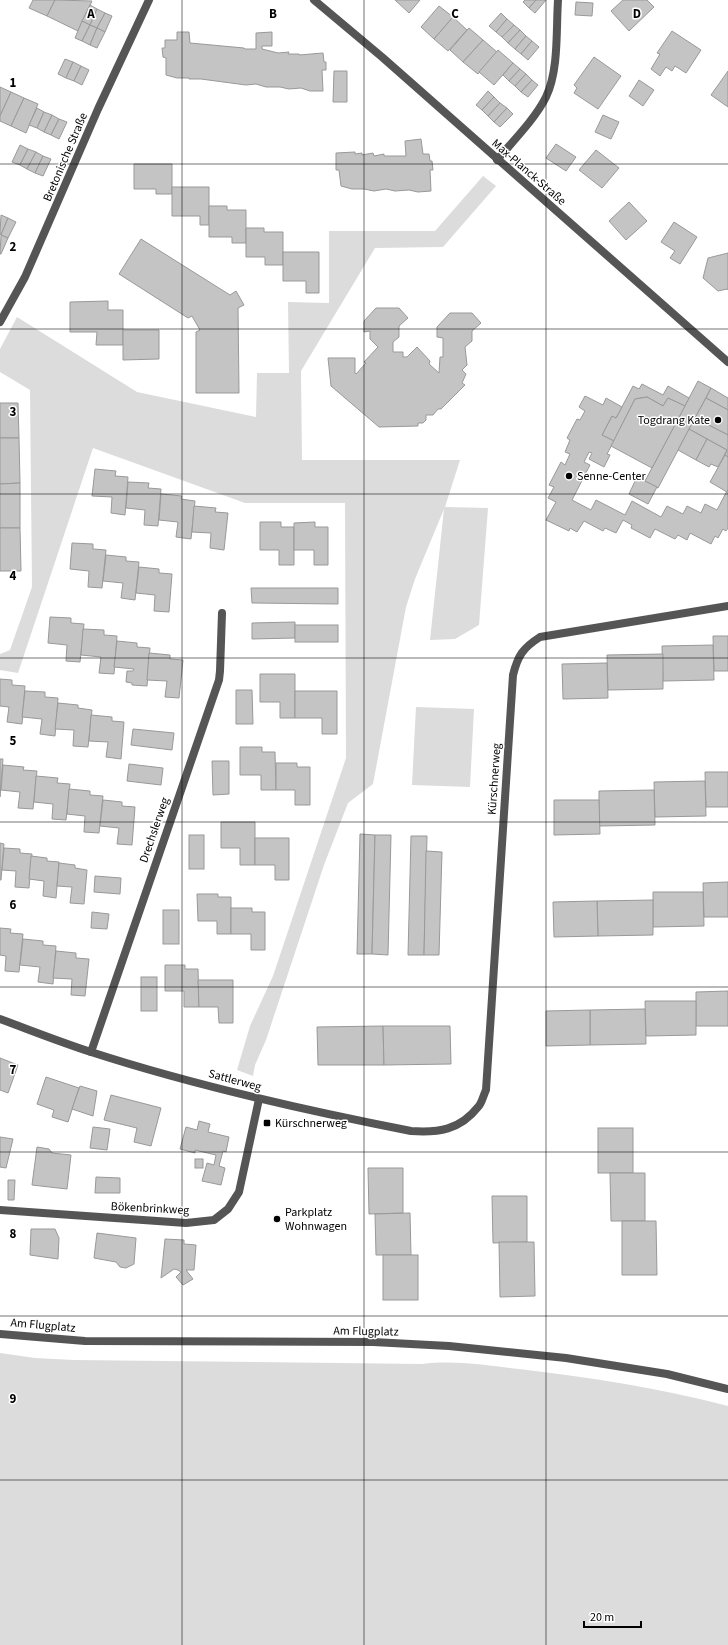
<svg xmlns="http://www.w3.org/2000/svg" width="728" height="1645" font-family="'Source Sans 3',sans-serif">
  <rect width="100%" height="100%" fill="#fff"/>
  <g fill="#dcdcdc">
    <path d="M483 176 496 186 443 247 375 248 301 371 302 460H460L445 507 488 508 479 625 455 639 430 640 444 509 415 579 406 607 373 784 348 803 324 865 266 1040 255 1065 253 1076 237 1070 250 1026 273 976 346 758 345 503H245L93 448 18 673 0 670V654L10 650 32 587 30 390 0 372V349L17 317 137 392 256 417 257 373H289L288 302 329 303V231H435Z"/>
    <path d="M416 707 474 709 470 787 412 785Z"/>
    <path d="M0 1353 35 1358 74 1360 422 1364C455 1360 486 1365 519 1369 589 1377 659 1388 728 1406V1645H0Z"/>
  </g>
  <g fill="#c4c4c4" stroke="#999">
    <path d="M33 0H55L47 16 29 8Z"/>
    <path d="M55 0 92 1 78 31 47 16Z"/>
    <path d="M395 0H420L409 13Z"/>
    <path d="M525 0H536L529 8 523 2Z"/>
    <path d="M536 0H546L535 13 529 8Z"/>
    <path d="M623 0H647L654 7 629 31 611 11Z"/>
    <path d="M576 2 593 3 592 16 575 15Z"/>
    <path d="M90 5 97 9 90 25 82 21Z"/>
    <path d="M439 6 453 17 434 39 421 27Z"/>
    <path d="M97 9 105 13 97 28 90 25Z"/>
    <path d="M105 13 112 16 105 32 97 28Z"/>
    <path d="M501 13 507 19 496 32 489 26Z"/>
    <path d="M453 17 467 30 448 51 434 39Z"/>
    <path d="M507 19 514 25 502 37 496 32Z"/>
    <path d="M82 21 90 25 82 41 75 38Z"/>
    <path d="M90 25 97 28 90 45 82 41Z"/>
    <path d="M514 25 520 30 508 43 502 37Z"/>
    <path d="M97 28 105 32 97 48 90 45Z"/>
    <path d="M469 28 483 40 463 62 450 50Z"/>
    <path d="M520 30 526 36 515 49 508 43Z"/>
    <path d="M672 31 701 50 686 73 675 66 672 71 666 67 660 76 651 69 660 54 657 53Z"/>
    <path d="M177 32H189L190 43 244 48 245 49H256V33L272 32V46H262V49L278 53 289 52 288 54H299V55L323 53 324 62H326V70H322L323 91H310L301 88 289 89 280 87H266L256 84 246 85 201 79H189V78H177L166 75V58L163 57 162 48H165V40H177Z"/>
    <path d="M526 36 532 41 521 54 515 49Z"/>
    <path d="M483 40 497 52 478 74 463 62Z"/>
    <path d="M532 41 539 47 528 60 521 54Z"/>
    <path d="M498 50 513 63 494 85 479 72Z"/>
    <path d="M594 57 621 76 598 109 574 93 577 88 574 85Z"/>
    <path d="M65 59 73 62 66 78 58 74Z"/>
    <path d="M73 62 81 66 74 81 66 78Z"/>
    <path d="M513 63 520 69 509 81 503 75Z"/>
    <path d="M81 66 89 70 82 85 74 81Z"/>
    <path d="M520 69 526 74 515 86 509 81Z"/>
    <path d="M334 71H347V102H333Z"/>
    <path d="M728 71V107L711 95Z"/>
    <path d="M526 74 532 80 521 92 515 86Z"/>
    <path d="M532 80 538 85 528 97 521 92Z"/>
    <path d="M639 80 654 90 643 106 629 96Z"/>
    <path d="M0 87 11 92 0 116Z"/>
    <path d="M488 91 494 97 482 110 476 105Z"/>
    <path d="M11 92 24 98 11 126 0 121V116Z"/>
    <path d="M494 97 500 103 488 116 482 110Z"/>
    <path d="M24 98 38 104 26 133 11 126Z"/>
    <path d="M500 103 507 108 494 122 488 116Z"/>
    <path d="M37 108 44 112 37 128 29 125Z"/>
    <path d="M507 108 513 114 500 127 494 122Z"/>
    <path d="M44 112 52 115 44 132 37 128Z"/>
    <path d="M52 115 59 119 51 135 44 132Z"/>
    <path d="M603 115 619 122 611 139 595 132Z"/>
    <path d="M59 119 67 122 59 139 51 135Z"/>
    <path d="M421 139 423 154H429L430 161H432L433 170H430L431 191 418 192 409 190 395 191 386 189 374 191 364 189H352L341 186 339 170H336V153L355 152V154L362 153V155L373 153 374 156 384 154V156H406L405 141Z"/>
    <path d="M556 144 576 157 566 171 546 158Z"/>
    <path d="M20 145 28 149 20 165 12 162Z"/>
    <path d="M28 149 36 152 27 169 20 165Z"/>
    <path d="M596 150 619 168 602 188 579 170Z"/>
    <path d="M36 152 43 156 35 173 27 169Z"/>
    <path d="M43 156 51 159 43 176 35 173Z"/>
    <path d="M134 164H172V194H156V189H134Z"/>
    <path d="M172 187H209V225H200V216H172Z"/>
    <path d="M629 202 647 221 626 240 609 221Z"/>
    <path d="M209 206H227V210H246V243H232V237H209Z"/>
    <path d="M1 215 8 218 1 235 0 234Z"/>
    <path d="M8 218 16 222 8 238 1 235Z"/>
    <path d="M674 222 697 237 680 264 670 258 675 251 661 242Z"/>
    <path d="M246 228H264V232H283V265H265V257H246Z"/>
    <path d="M1 235 8 238 1 254H0Z"/>
    <path d="M141 239 230 295 236 291 244 305 238 308 239 393H196V332L200 330 192 316 188 318 119 274Z"/>
    <path d="M283 252H319V293H306V281H283Z"/>
    <path d="M728 253V290L727 289 718 291 703 278 708 258Z"/>
    <path d="M108 301V310H123V345H96L97 332H70V302Z"/>
    <path d="M376 308H399L408 318 399 326V337L393 342V352H403V357H407L417 347 430 361 429 364 439 373 440 357H443V338L437 337V327L450 313H472L481 323 472 331V341L465 347 467 365 462 370 466 374 462 383 465 385 441 409H438L433 415H426V420L423 423H418V426L379 427 331 386 328 358H355V373L356 374 366 363 364 362 378 347 370 339V331L364 332V321Z"/>
    <path d="M123 330H159V359L123 360Z"/>
    <path d="M698 381 711 388 658 488 645 481Z"/>
    <path d="M642 384 663 395 668 386 689 398 685 406 668 398 663 406 647 397 635 399 614 441 602 435 612 416 616 418 633 386 639 389Z"/>
    <path d="M711 388 728 398V410L706 398Z"/>
    <path d="M585 396 603 405 606 398 622 407 616 418 612 416 602 435 614 441 607 454 610 455 604 467 589 459 592 453 589 452 584 462 590 465 572 500 591 510 596 500 625 515 632 501 661 517 667 506 683 514 687 506 701 513 705 504 717 510 728 489V528L726 531 723 529 718 538 715 536 711 544 690 533 687 540 678 535 675 539 655 529 650 538 631 528 632 525 623 520 616 533 605 528 603 531 584 521 577 532 570 528 569 531 546 520 556 502 548 498 554 487 549 485 561 462 565 465 570 454 565 452 570 440 567 438 577 419 580 420 585 411 579 407Z"/>
    <path d="M647 397 663 406 668 398 685 406 652 468 611 446 635 399Z"/>
    <path d="M706 398 728 410V435L695 418Z"/>
    <path d="M0 403H18L19 438H0Z"/>
    <path d="M695 418 728 435V457L725 455 727 450 689 429Z"/>
    <path d="M689 429 707 439 696 460 678 450Z"/>
    <path d="M0 438H19L20 483 0 484Z"/>
    <path d="M707 439 727 450 718 467 711 464 709 467 696 460Z"/>
    <path d="M725 455 728 457V489L727 492 710 482Z"/>
    <path d="M95 469 116 471 115 476 128 477 125 515 111 513 112 497 92 496Z"/>
    <path d="M637 477 657 487 648 504 629 494Z"/>
    <path d="M128 482 149 483 148 488 161 489 158 526 144 525 145 510 126 508Z"/>
    <path d="M20 483V528H0V484Z"/>
    <path d="M161 494 182 496 181 499 195 501 191 539 176 537 178 522 159 520Z"/>
    <path d="M194 506 216 508 215 512 228 513 224 550 210 548 211 533 192 532Z"/>
    <path d="M260 522H281V527H294V565H279V550H260Z"/>
    <path d="M315 522V527H328V565H314V550H294V523Z"/>
    <path d="M0 528H20L21 571H0Z"/>
    <path d="M72 543 93 544V549L106 550 102 588 88 587 89 571 70 569Z"/>
    <path d="M106 555 126 557V561L139 562 135 600 121 598 123 583 103 581Z"/>
    <path d="M139 567 159 569V573L172 574 169 612 154 611 155 595 136 593Z"/>
    <path d="M251 588H338V604L252 603Z"/>
    <path d="M50 617 71 618V623L84 624 80 662 66 661 67 645 48 643Z"/>
    <path d="M295 622V638L252 639V623Z"/>
    <rect x="295" y="625" width="43" height="17"/>
    <path d="M83 629 104 630V635L117 636 114 674 99 673 101 657 81 655Z"/>
    <path d="M713 636H728V671H714Z"/>
    <path d="M117 641 137 643V647L150 648 147 686 132 685V683L126 682 127 671H133L134 669 114 667Z"/>
    <path d="M713 645 714 680 663 681 662 646Z"/>
    <path d="M149 653 170 655V659L183 660 179 698 165 697 167 681 147 680Z"/>
    <path d="M663 654V689L608 690 607 655Z"/>
    <path d="M607 663 608 698 563 699 562 664Z"/>
    <path d="M260 674H295V718H280V702H260Z"/>
    <path d="M0 679 12 680V685L25 686 22 724 7 722 9 707 0 706Z"/>
    <path d="M236 690H252L253 724H236Z"/>
    <path d="M25 691 45 692V697L58 698 55 736 40 734 42 719 22 717Z"/>
    <path d="M295 691H337V734H322V718H295Z"/>
    <path d="M58 703 78 705V708L92 710 88 747 73 746 74 730 55 729Z"/>
    <path d="M91 715 112 717V721L124 722 121 759 106 757 108 742 89 741Z"/>
    <path d="M133 729 174 733 172 750 131 745Z"/>
    <path d="M240 747H262V752H275L276 790H261V775H240Z"/>
    <path d="M0 759H3L0 797Z"/>
    <path d="M212 761H229V794L213 795Z"/>
    <path d="M276 763H297V767H310V805H295V790H276Z"/>
    <path d="M129 764 163 768 161 785 127 781Z"/>
    <path d="M3 765 24 767 23 770 37 771 33 809 18 808 20 792 1 790Z"/>
    <path d="M705 772H728V807H706Z"/>
    <path d="M36 776 58 778 57 783 70 784 66 820 52 819 53 804 34 802Z"/>
    <path d="M705 781 706 816 655 817 654 782Z"/>
    <path d="M69 789 90 791V795L103 796 99 833 84 832 85 816 67 814Z"/>
    <path d="M654 790 655 825 599 826V791Z"/>
    <path d="M103 800 122 802V806L135 807 132 845 117 844 119 828 100 826Z"/>
    <path d="M554 800H599L600 834 554 835Z"/>
    <path d="M221 822H255V865H240V848H221Z"/>
    <path d="M360 834 375 835 372 954H357Z"/>
    <rect x="189" y="835" width="15" height="34"/>
    <path d="M375 835H391L388 955 372 954Z"/>
    <path d="M411 836H427L424 955H408Z"/>
    <path d="M255 838H289V880H275V865H255Z"/>
    <path d="M0 843 4 844 1 880H0Z"/>
    <path d="M4 848 20 849V853L32 854 29 888 15 887 16 871 2 870Z"/>
    <path d="M426 851 442 852 439 955H424Z"/>
    <path d="M31 856 47 858V861L59 862 56 898 43 896 44 881 29 879Z"/>
    <path d="M59 863 75 865V868L87 870 84 904 70 903 72 887 57 886Z"/>
    <path d="M95 876 121 878 120 894 94 892Z"/>
    <path d="M728 882V917H704L703 883Z"/>
    <path d="M653 892H703L704 926 653 927Z"/>
    <path d="M197 894H218V897H231V934H217V921H198Z"/>
    <path d="M653 900V935L598 936 597 901Z"/>
    <path d="M597 901 598 936 554 937 553 902Z"/>
    <path d="M231 908H252V912H265V950H251V934H231Z"/>
    <rect x="163" y="910" width="16" height="34"/>
    <path d="M92 912 109 914 107 929 91 928Z"/>
    <path d="M0 928 11 929 10 933 23 934 19 972 5 971 6 956 0 955Z"/>
    <path d="M23 939 43 941V945L56 946 53 984 38 982 40 967 20 965Z"/>
    <path d="M56 951 76 953V958L89 959 85 996 71 995 72 979 53 978Z"/>
    <path d="M165 965H185V969H198L199 1007H184V991H165Z"/>
    <rect x="141" y="977" width="16" height="34"/>
    <path d="M198 980H233V1023H219L218 1007H199Z"/>
    <path d="M728 991V1026H696V992Z"/>
    <path d="M645 1001H696V1035L646 1036Z"/>
    <path d="M645 1009 646 1044 590 1045V1010Z"/>
    <path d="M590 1010V1045L546 1046V1011Z"/>
    <path d="M383 1026 384 1065H318L317 1027Z"/>
    <path d="M383 1026H450L451 1064 384 1065Z"/>
    <path d="M0 1058 18 1065 8 1093 0 1090Z"/>
    <path d="M46 1077 79 1088 68 1122 52 1117 54 1110 37 1104Z"/>
    <path d="M80 1086 97 1091 93 1116 72 1109Z"/>
    <path d="M111 1095 161 1108 151 1146 134 1142 137 1128 104 1120Z"/>
    <path d="M199 1121 210 1124 208 1132 229 1137 226 1152 223 1151 219 1166 225 1168 221 1185 202 1181 207 1163 214 1165 216 1155 195 1150V1153L180 1149 186 1127 197 1130Z"/>
    <path d="M93 1127 110 1129 107 1150 90 1148Z"/>
    <rect x="598" y="1128" width="35" height="45"/>
    <path d="M0 1137 13 1139 6 1168 0 1167Z"/>
    <path d="M37 1147 49 1149 52 1153 71 1155 67 1189 32 1185Z"/>
    <rect x="195" y="1159" width="8" height="9"/>
    <path d="M368 1168H403V1213L369 1214Z"/>
    <path d="M610 1173H645V1221H611Z"/>
    <path d="M96 1177 120 1178V1193H95Z"/>
    <path d="M8 1180H15L14 1200H8Z"/>
    <path d="M492 1196H527V1242L493 1243Z"/>
    <path d="M410 1213 411 1255H376L375 1214Z"/>
    <path d="M622 1221H656L657 1275H622Z"/>
    <path d="M31 1229H55L59 1238 58 1259 30 1255Z"/>
    <path d="M97 1233 136 1238 134 1264 126 1268 120 1267 116 1262 94 1258Z"/>
    <path d="M165 1239 184 1240V1244L196 1245 194 1270H186L193 1279 183 1285 176 1277 181 1272 178 1270 174 1269 161 1278Z"/>
    <path d="M499 1242H534L535 1296 500 1297Z"/>
    <rect x="383" y="1255" width="35" height="45"/>
  </g>
  <g fill="none" stroke-linecap="round" stroke-linejoin="round">
    <g stroke="#555" stroke-width="8">
      <path d="M314 0 382 57 728 362"/>
      <path d="M497 160C513 141 535 119 546 97 559 70 556 30 558 0"/>
      <path d="M0 322 25 277 98 109 149 0"/>
      <path d="M0 1019C30 1030 60 1042 91 1052 196 1086 303 1110 411 1131 438 1133 460 1130 478 1107 482 1103 483 1096 486 1090L513 675C518 655 523 648 540 637L728 606"/>
      <path d="M91 1052 219 680 220 671 222 613"/>
      <path d="M0 1210 186 1223 214 1220 228 1209 239 1192 259 1099"/>
      <path d="M0 1334 85 1341 373 1342 449 1346 566 1358 667 1374 728 1389"/>
    </g>
  </g>
  <path fill="none" stroke="#000" stroke-width="1" stroke-opacity="0.55" d="M182 0V1645M364 0V1645M546 0V1645M0 164H728M0 329H728M0 494H728M0 658H728M0 822H728M0 987H728M0 1152H728M0 1316H728M0 1480H728"/>
  <g fill="#000" stroke="#fff" stroke-width="1.5">
    <circle cx="718" cy="420" r="4"/>
    <circle cx="569" cy="476" r="4"/>
    <rect x="263" y="1119" width="8" height="8" rx="2"/>
    <circle cx="277" cy="1219" r="4"/>
  </g>
  <g text-anchor="middle" stroke-width="3" stroke-linejoin="round" paint-order="stroke">
    <g font-size="12" fill="#000" stroke="#fff">
      <text transform="translate(65 157) rotate(-67)" y="4">Bretonische Straße</text>
      <text transform="translate(529 172) rotate(41)" y="4">Max-Planck-Straße</text>
      <text transform="translate(494 779) rotate(-86)" y="4">Kürschnerweg</text>
      <text transform="translate(154 830) rotate(-71)" y="4">Drechslerweg</text>
      <text transform="translate(235 1080) rotate(15)" y="4">Sattlerweg</text>
      <text transform="translate(150 1208) rotate(3)" y="4">Bökenbrinkweg</text>
      <text transform="translate(43 1325) rotate(5)" y="4">Am Flugplatz</text>
      <text transform="translate(366 1331) rotate(1)" y="4">Am Flugplatz</text>
    </g>
    <g font-size="12" fill="#000" stroke="#fff" text-anchor="start">
      <text x="710" y="424" text-anchor="end">Togdrang Kate</text>
      <text x="577" y="480">Senne-Center</text>
      <text x="275" y="1127">Kürschnerweg</text>
      <text x="285" y="1216">Parkplatz<tspan x="285" dy="14">Wohnwagen</tspan></text>
    </g>
  </g>
  <g font-size="13" text-anchor="middle" font-weight="bold" fill="#000" stroke="#fff" stroke-width="3" stroke-linejoin="round" paint-order="stroke">
    <text x="91" y="18">A</text>
    <text x="273" y="18">B</text>
    <text x="455" y="18">C</text>
    <text x="637" y="18">D</text>
    <text x="13" y="87">1</text>
    <text x="13" y="251">2</text>
    <text x="13" y="416">3</text>
    <text x="13" y="580">4</text>
    <text x="13" y="745">5</text>
    <text x="13" y="909">6</text>
    <text x="13" y="1074">7</text>
    <text x="13" y="1238">8</text>
    <text x="13" y="1403">9</text>
  </g>
  <path d="M584 1621v6h57v-6" fill="none" stroke="#000000" stroke-width="2"/>
  <text x="590" y="1621" font-size="12" fill="#000000" stroke="#ffffff" stroke-width="3" paint-order="stroke">20 m</text>
</svg>
